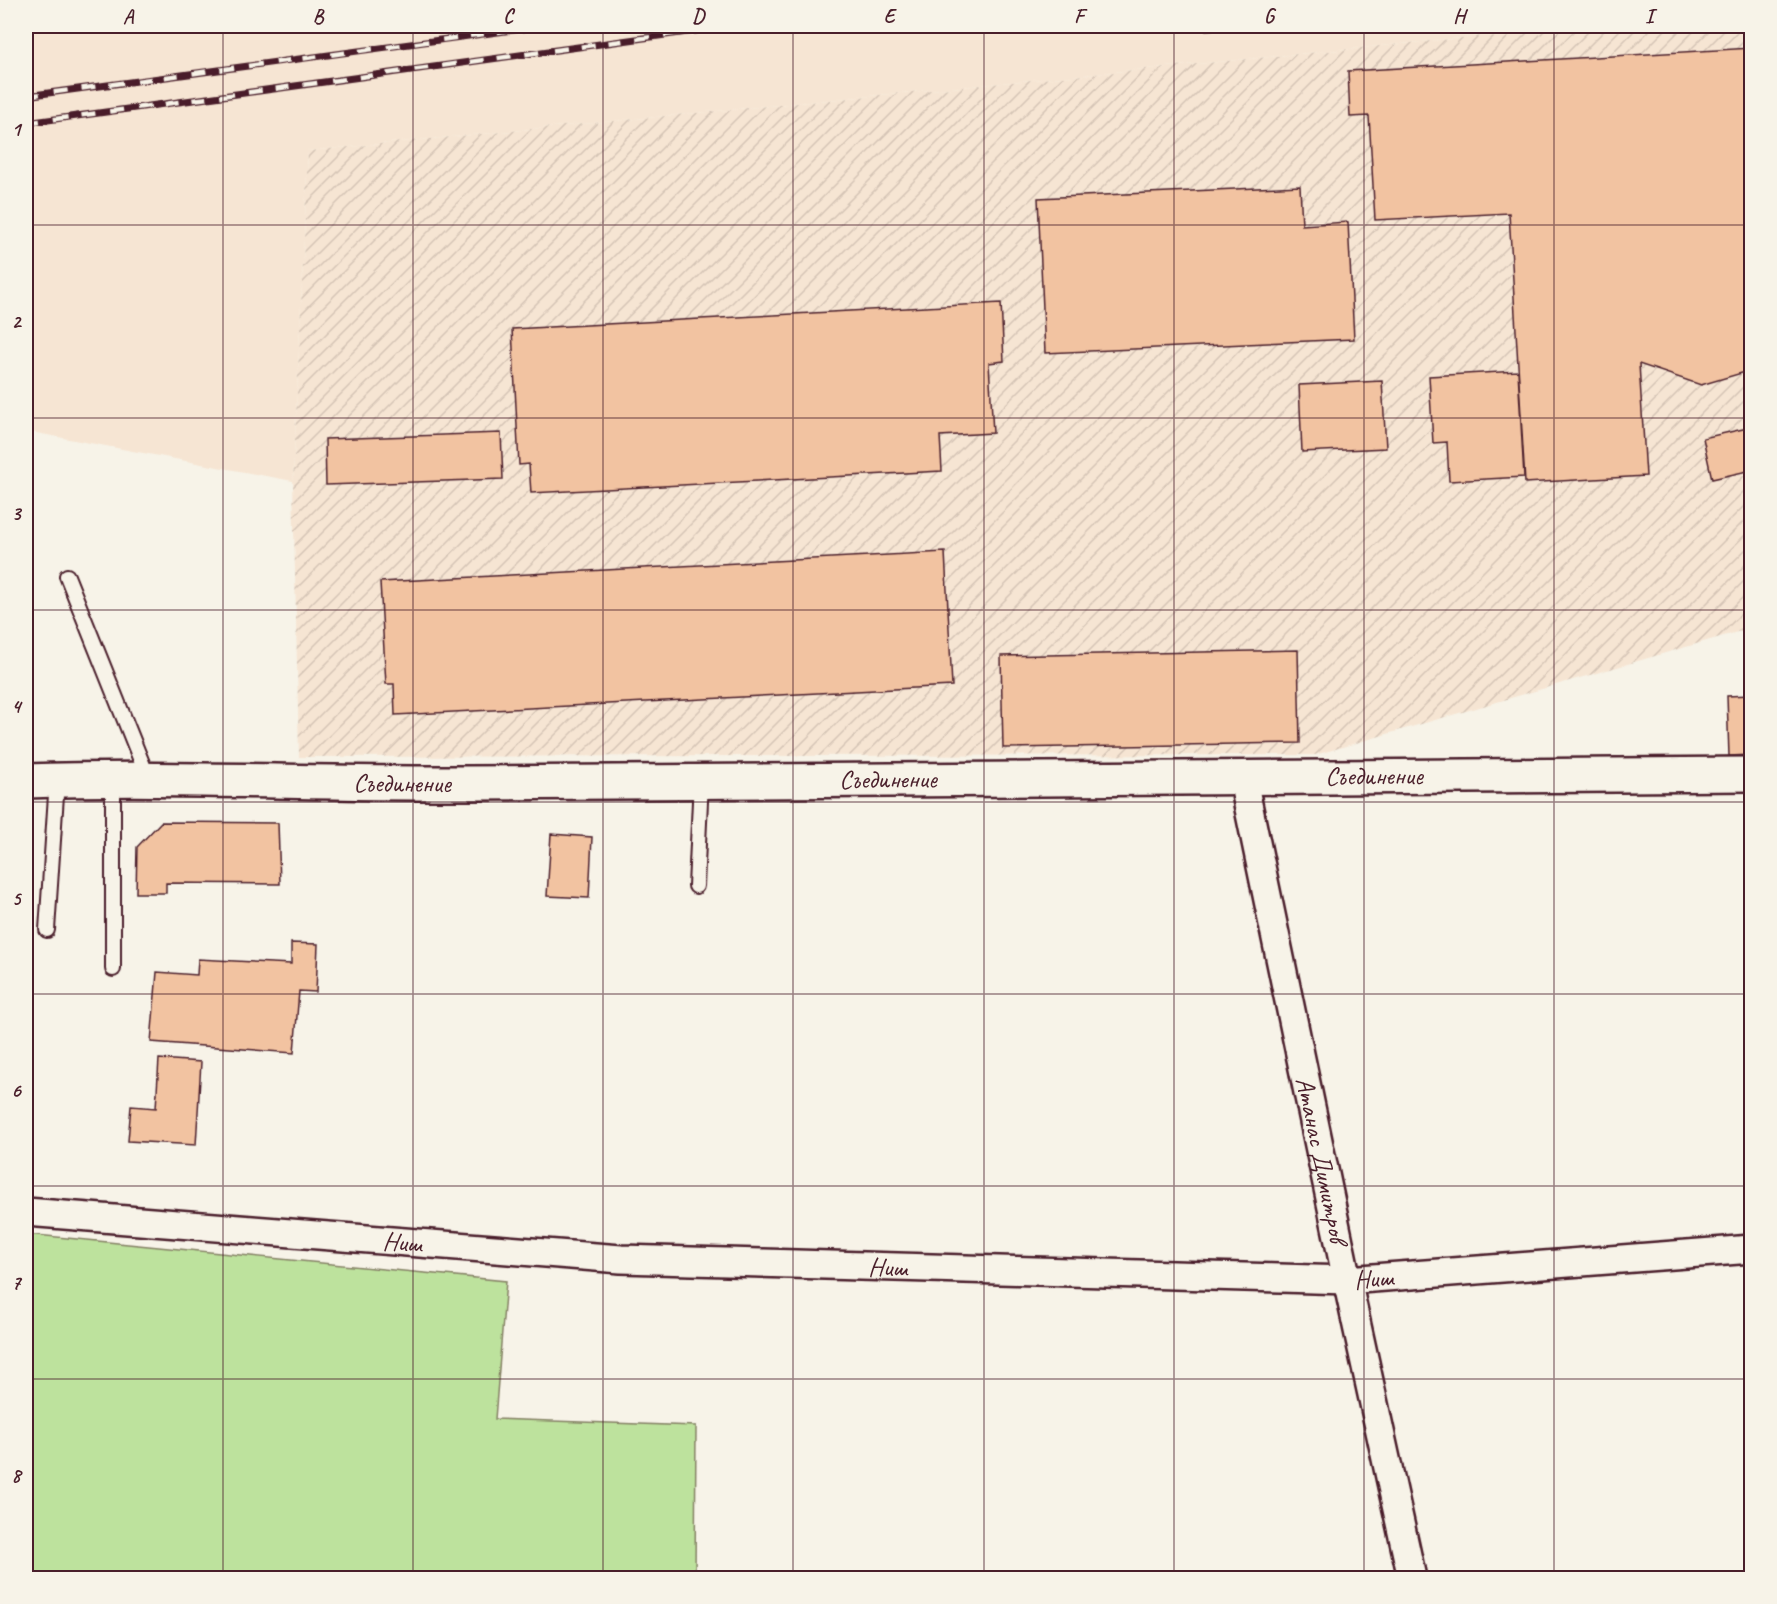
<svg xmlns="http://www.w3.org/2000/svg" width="1777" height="1604" font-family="Caveat,sans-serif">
  <defs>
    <pattern id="industrial-furrows" width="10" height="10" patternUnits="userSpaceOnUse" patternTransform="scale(1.5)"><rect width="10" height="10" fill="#f6e5d3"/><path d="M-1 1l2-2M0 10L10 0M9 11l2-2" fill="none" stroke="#d4c4b5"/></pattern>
  </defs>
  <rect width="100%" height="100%" fill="#f7f3e8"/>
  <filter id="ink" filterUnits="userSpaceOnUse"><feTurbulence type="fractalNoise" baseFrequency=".0167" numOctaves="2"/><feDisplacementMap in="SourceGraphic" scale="12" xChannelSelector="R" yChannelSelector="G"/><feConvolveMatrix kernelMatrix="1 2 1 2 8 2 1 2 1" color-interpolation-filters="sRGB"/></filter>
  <g filter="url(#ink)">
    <path fill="#f6e5d3" d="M26 26H1584L308 151 293 481 26 431Z"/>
    <path fill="url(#industrial-furrows)" d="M1584 26H1751V628L1315 755 299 757 293 481 308 151Z"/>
    <path fill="#bde29d" stroke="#848064" stroke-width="1.5" d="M26 1234 506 1281 495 1419 696 1426 695 1578H26Z"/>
    <g fill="#f2c3a1" stroke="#4a1f2b" stroke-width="1.5">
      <path d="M1206 26H1252L1206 30Z"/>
      <path d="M1752 48V370L1701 385 1639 364 1646 476 1525 483 1509 213 1375 220 1369 116 1350 117 1348 71Z"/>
      <path d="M1300 186 1302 225 1348 222 1354 339 1045 353 1038 198Z"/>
      <path d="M1001 303 1004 361 989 363 993 433 940 436 942 471 531 493 529 464 519 465 512 329Z"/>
      <path d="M1518 371 1524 477 1449 481 1447 442 1433 443 1429 376Z"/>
      <path d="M1382 381 1386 448 1302 452 1299 385Z"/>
      <path d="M1752 427V470L1712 479 1703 438Z"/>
      <path d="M501 433 503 479 326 485 325 439Z"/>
      <path d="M945 552 952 686 395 715 394 684H386L380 582Z"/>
      <path d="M1298 650 1300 743 1003 748 1001 656Z"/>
      <path d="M1752 695V755L1729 756 1727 696Z"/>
      <path d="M161 822 278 823 280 884 166 883V893H136L137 847Z"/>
      <path d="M551 834 592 837 589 898 547 896Z"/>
      <path d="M291 943 318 944 316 992 299 991 294 1053 151 1042 157 972 197 975 198 959 291 964Z"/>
      <path d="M159 1059 201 1062 196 1145 128 1141 131 1106 156 1108Z"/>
    </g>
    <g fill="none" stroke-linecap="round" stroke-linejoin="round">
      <g stroke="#4a1f2b" stroke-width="18">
        <g id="lane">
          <path d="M67 576 148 778"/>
          <path d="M696 886 701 780"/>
          <path d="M47 930 57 780"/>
          <path d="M113 969V780"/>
        </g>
      </g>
      <g stroke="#4a1f2b" stroke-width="32">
        <g id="street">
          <path id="s1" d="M1242 775 1347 1280 1412 1578"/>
          <path id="s2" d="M26 1212 621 1259 1347 1280 1752 1249"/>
        </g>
      </g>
      <g stroke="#4a1f2b" stroke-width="38">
        <g id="secondary">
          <path id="s3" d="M26 781C173 776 320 784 468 783 896 778 1324 775 1752 774"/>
        </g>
      </g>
      <use href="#lane" stroke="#f7f3e8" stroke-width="14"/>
      <use href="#street" stroke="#f7f3e8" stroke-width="27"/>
      <use href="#secondary" stroke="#f7f3e8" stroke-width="33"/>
      <g stroke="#4a1f2b" stroke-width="7">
        <g id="rail">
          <path d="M26 96 543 26"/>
          <path d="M26 123 731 26"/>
        </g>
      </g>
      <use href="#rail" stroke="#f7f3e8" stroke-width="4.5" stroke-dasharray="14" stroke-linecap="butt"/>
    </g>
  </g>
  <path fill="none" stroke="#4a1f2b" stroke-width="1.5" stroke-opacity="0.55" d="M223 26V1578M413 26V1578M603 26V1578M793 26V1578M984 26V1578M1174 26V1578M1364 26V1578M1554 26V1578M26 225H1752M26 418H1752M26 610H1752M26 802H1752M26 994H1752M26 1186H1752M26 1379H1752"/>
  <g text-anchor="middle" stroke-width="4.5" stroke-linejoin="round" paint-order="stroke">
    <g font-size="26" fill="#4a1f2b" stroke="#f7f3e8">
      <text dy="9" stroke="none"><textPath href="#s3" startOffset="1348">Съединение</textPath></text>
      <text dy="9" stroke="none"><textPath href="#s3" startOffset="862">Съединение</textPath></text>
      <text dy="9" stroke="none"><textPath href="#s3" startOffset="376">Съединение</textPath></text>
      <text dy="9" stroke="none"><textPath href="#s1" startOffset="393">Атанас Димитров</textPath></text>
      <text dy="9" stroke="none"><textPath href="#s2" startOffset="378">Ниш</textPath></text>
      <text dy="9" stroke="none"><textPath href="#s2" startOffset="864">Ниш</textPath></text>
      <text dy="9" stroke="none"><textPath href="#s2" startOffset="1350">Ниш</textPath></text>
    </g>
  </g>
  <rect width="1777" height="1604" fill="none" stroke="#f7f3e8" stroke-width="66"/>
  <rect x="33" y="33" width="1711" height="1538" fill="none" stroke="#4a1f2b" stroke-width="2"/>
  <g font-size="20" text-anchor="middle" font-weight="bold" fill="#4a1f2b">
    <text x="128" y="23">A</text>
    <text x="318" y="23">B</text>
    <text x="508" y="23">C</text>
    <text x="698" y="23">D</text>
    <text x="889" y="23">E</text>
    <text x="1079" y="23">F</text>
    <text x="1269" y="23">G</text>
    <text x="1459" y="23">H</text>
    <text x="1649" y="23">I</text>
    <text x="16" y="136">1</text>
    <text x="16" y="328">2</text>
    <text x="16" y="520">3</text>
    <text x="16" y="713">4</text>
    <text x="16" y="905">5</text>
    <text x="16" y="1097">6</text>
    <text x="16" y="1289">7</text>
    <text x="16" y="1482">8</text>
  </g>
</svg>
